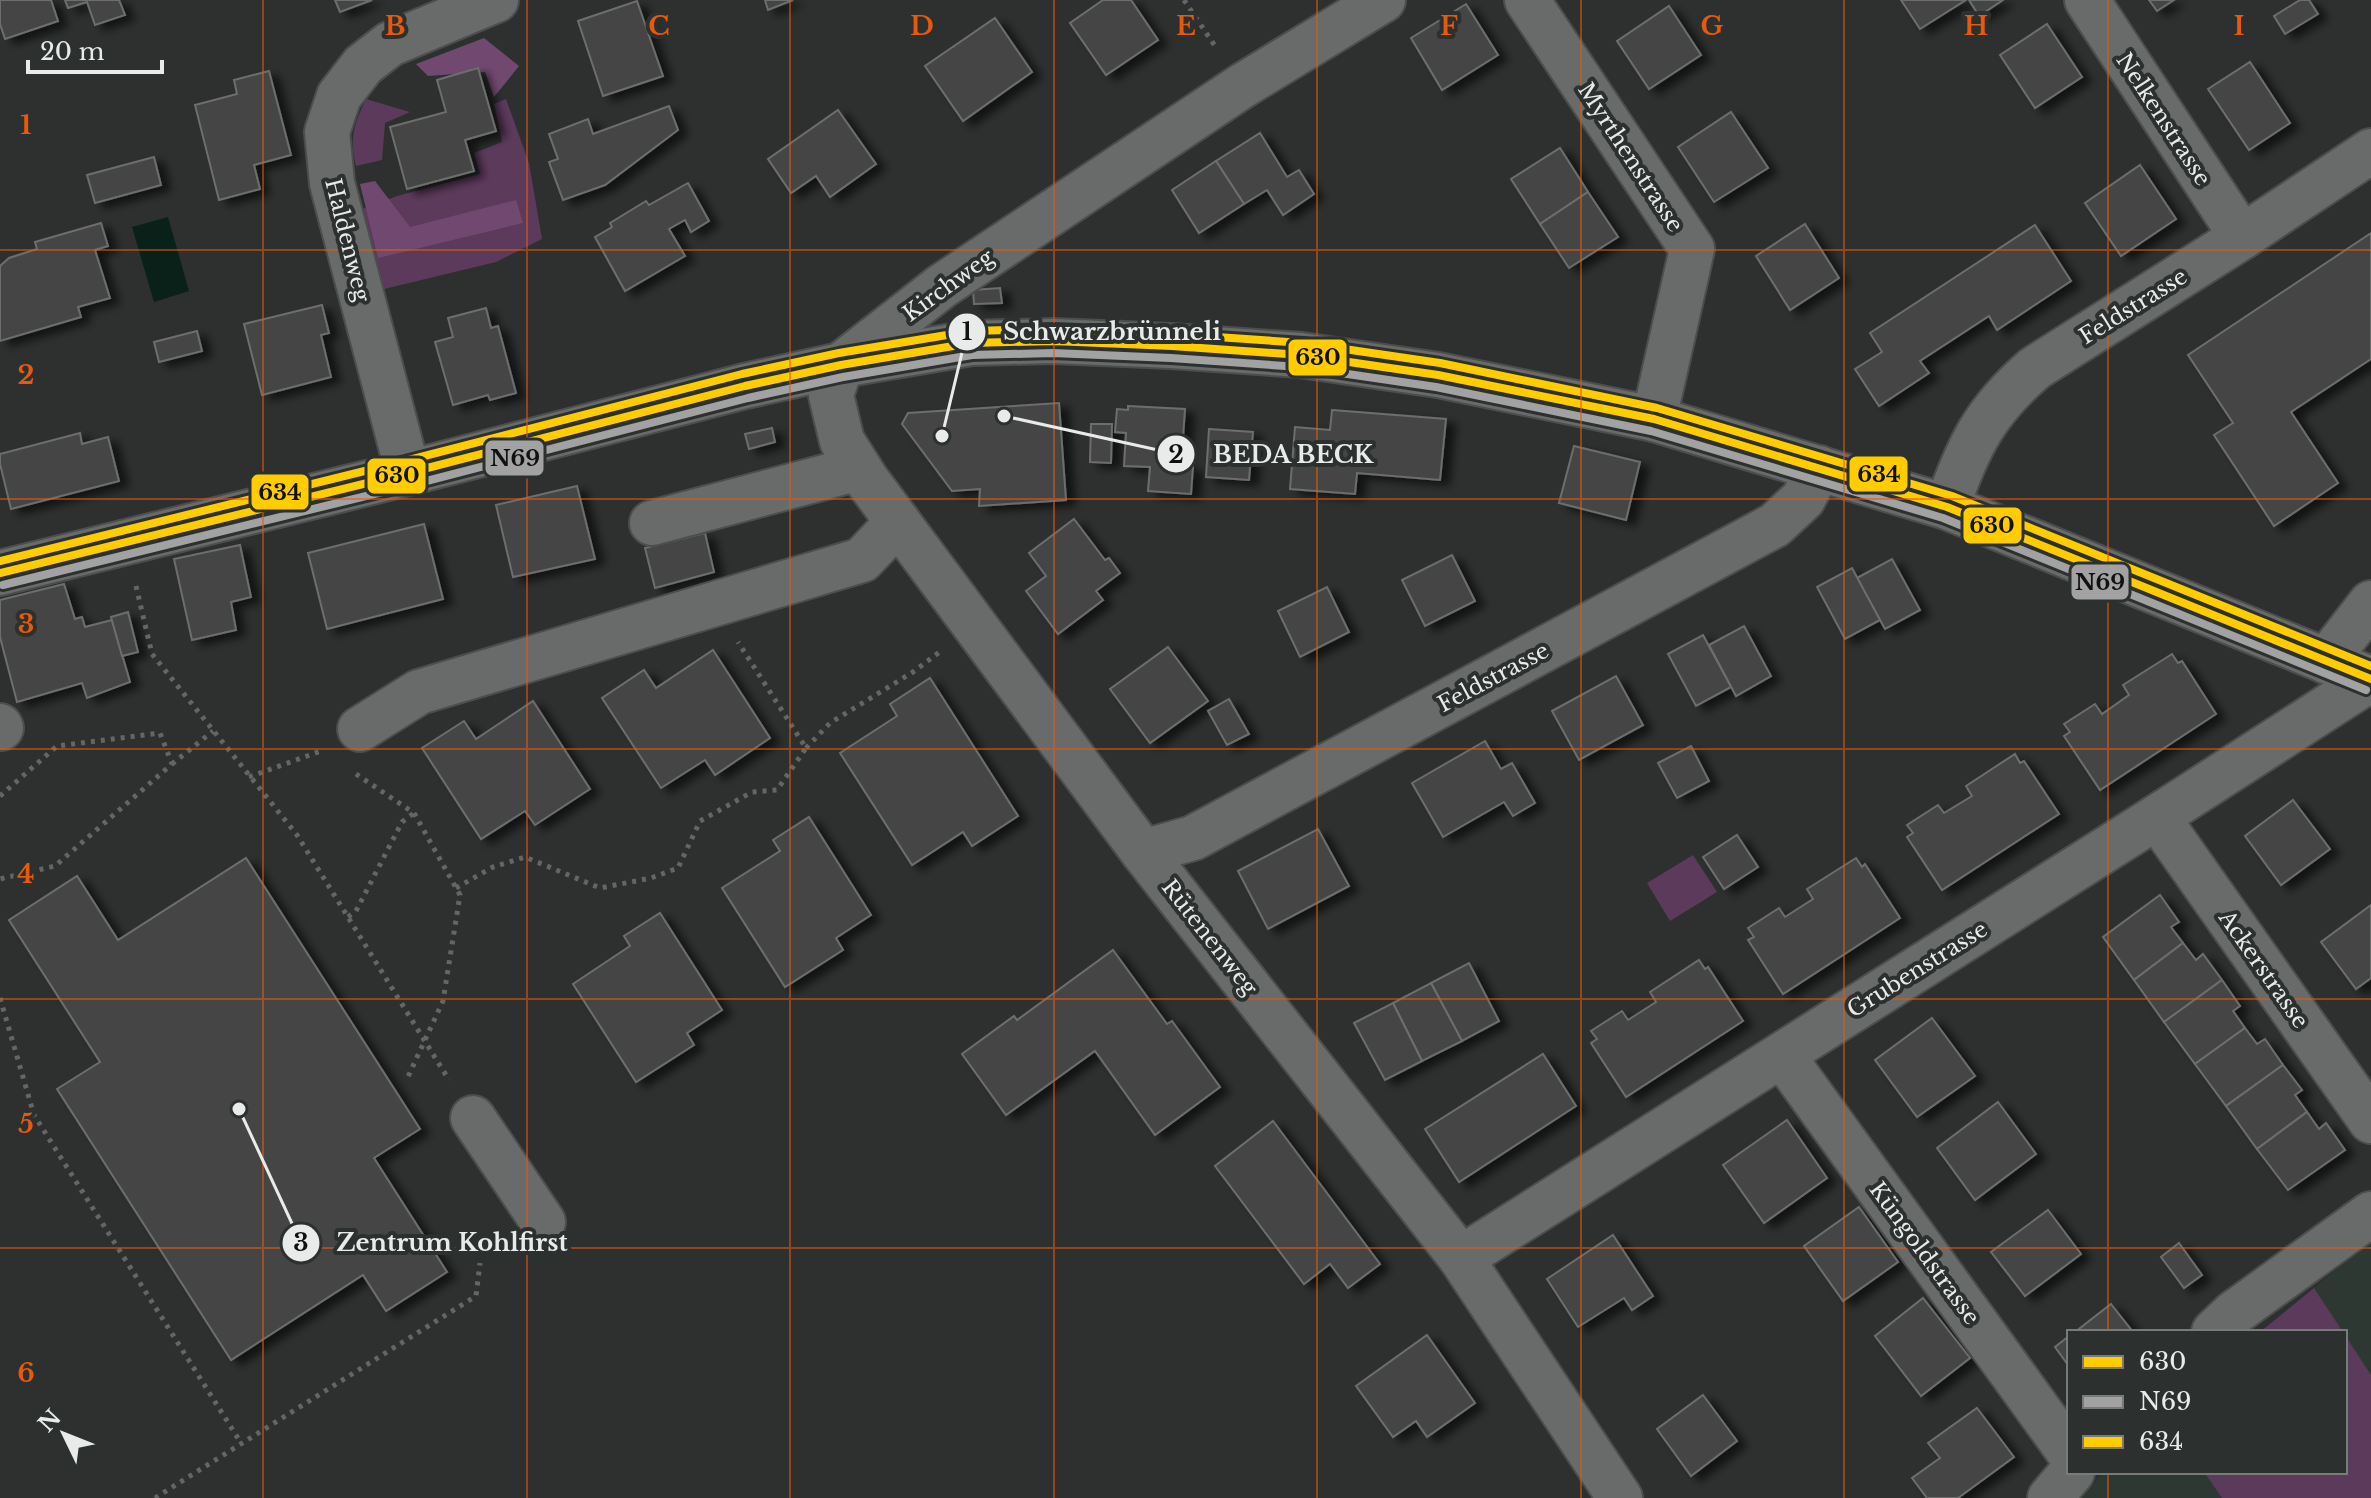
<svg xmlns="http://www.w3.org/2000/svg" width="2371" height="1498" font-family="'Libre Baskerville',serif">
  <defs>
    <filter id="shadow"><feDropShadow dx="9" dy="5" stdDeviation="4" flood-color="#0009"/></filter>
  </defs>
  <rect width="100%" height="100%" fill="#2d302f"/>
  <g fill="#2d3833">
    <path d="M2371 1241V1375L2314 1288Z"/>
    <path d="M2104 1472H2204L2222 1498H2081Z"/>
  </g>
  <g fill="#5c3a5b">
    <path d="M366 99 410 112 385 123 382 160 356 166C349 137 354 125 366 99Z"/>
    <path d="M506 99 529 163 542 239 496 262 380 290 360 210 397 196 480 174 474 153 502 142 494 104Z"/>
    <path d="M1693 855 1717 892 1670 921 1647 883Z"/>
    <path d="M2314 1288 2343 1332H2260Z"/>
    <path d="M2345 1335 2371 1375V1498H2222L2204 1472H2345Z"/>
  </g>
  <g fill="#714970">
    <path d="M484 38 519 66 494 97 485 72 428 76 416 64Z"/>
    <path d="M375 181 410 227 516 200 523 223 378 258 360 184Z"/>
  </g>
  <path fill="#092119" d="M168 217 189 291 154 302 132 227Z"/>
  <g fill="#444545" stroke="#6c6e6d" stroke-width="2" filter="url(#shadow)">
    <path d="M0 0H51L58 21 5 39 0 24Z"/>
    <path d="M65 0H119L125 15 95 25 87 2 68 8Z"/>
    <path d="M335 0H372L340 12Z"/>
    <path d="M765 0H793L768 10Z"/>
    <path d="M1103 0H1131L1158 40 1106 75 1070 23Z"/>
    <path d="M1901 0H1966L1920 29Z"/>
    <path d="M1969 0H2003L1979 16Z"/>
    <path d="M2149 0H2174L2157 11Z"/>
    <path d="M2300 0H2309L2318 14 2285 34 2274 16Z"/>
    <path d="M637 1 663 76 603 96 578 21Z"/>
    <path d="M1466 4 1498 55 1442 90 1411 38Z"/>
    <path d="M1669 6 1701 55 1649 89 1617 41Z"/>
    <path d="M995 18 1032 72 963 121 925 66Z"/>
    <path d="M2047 24 2082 77 2035 108 2000 55Z"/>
    <path d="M2250 62 2290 123 2249 150 2208 89Z"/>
    <path d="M478 68 496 131 465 140 474 171 407 189 390 127 446 112 437 80Z"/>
    <path d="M269 71 291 155 254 165 260 189 219 200 195 105 237 94 234 80Z"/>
    <path d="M669 106 678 130 605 185 563 200 549 162 558 159 549 134 588 119 593 134Z"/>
    <path d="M838 110 876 164 830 197 816 176 791 193 768 159Z"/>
    <path d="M1731 112 1768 168 1714 202 1678 147Z"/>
    <path d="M1260 133 1287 177 1299 170 1314 194 1283 215 1267 190 1244 204 1216 161Z"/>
    <path d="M1560 148 1588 192 1540 224 1511 179Z"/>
    <path d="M154 157 161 185 95 203 87 175Z"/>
    <path d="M1216 161 1244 204 1199 233 1172 190Z"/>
    <path d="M2140 165 2176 219 2121 256 2085 203Z"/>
    <path d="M688 183 709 221 691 232 685 220 669 229 685 256 625 291 595 237 612 227 610 223 646 201 649 205Z"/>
    <path d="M1588 192 1618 237 1569 268 1540 224Z"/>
    <path d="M101 223 108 246 95 250 110 298 78 307 81 317 0 341V266L9 258 37 249 35 242Z"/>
    <path d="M1805 224 1839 278 1790 310 1756 256Z"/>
    <path d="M2035 225 2071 281 1997 330 1989 316 1920 361 1929 373 1879 406 1855 369 1882 352 1870 333Z"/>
    <path d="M2371 233V359L2291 412 2338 483 2274 526 2214 435 2233 423 2188 355Z"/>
    <path d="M1000 288 1002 303 974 304 973 290Z"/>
    <path d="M322 305 329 333 321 335 331 377 262 395 244 324Z"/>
    <path d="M486 308 491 328 498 326 516 393 490 400 488 395 453 405 435 342 453 337 448 318Z"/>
    <path d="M197 331 202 351 159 362 154 342Z"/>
    <path d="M1059 403 1066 500 979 506 980 489 952 491 902 424 908 413Z"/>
    <path d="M1128 406 1185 409 1181 466 1193 467 1191 494 1148 491 1150 467 1124 466 1126 433 1115 432 1117 409 1128 410Z"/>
    <path d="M1332 410 1446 419 1440 480 1357 473 1355 494 1290 489 1295 427 1330 430Z"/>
    <path d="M1091 424H1112L1111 463 1090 462Z"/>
    <path d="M772 428 775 442 749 449 745 434Z"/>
    <path d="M1209 429 1253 432 1249 480 1206 477Z"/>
    <path d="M80 433 82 444 108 437 119 481 11 509 0 464V454Z"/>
    <path d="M1574 446 1640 462 1626 520 1559 503Z"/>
    <path d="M577 486 595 559 513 577 496 505Z"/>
    <path d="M1074 519 1105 560 1109 558 1120 573 1096 591 1103 600 1058 634 1026 591 1046 576 1029 553Z"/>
    <path d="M424 524 443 599 327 629 308 553Z"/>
    <path d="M705 533 714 572 655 588 645 548Z"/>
    <path d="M240 545 251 597 231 602 236 630 192 640 174 559Z"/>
    <path d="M1452 555 1475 601 1425 626 1402 580Z"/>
    <path d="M1892 559 1920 610 1885 629 1857 578Z"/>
    <path d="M1852 568 1880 620 1845 639 1817 587Z"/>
    <path d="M64 584 75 619 82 617 85 627 112 620 130 682 87 698 82 683 17 702 0 637V600Z"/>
    <path d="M1327 587 1349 632 1300 657 1278 611Z"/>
    <path d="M128 612 138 652 122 656 111 617Z"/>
    <path d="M1744 626 1771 676 1736 696 1709 645Z"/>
    <path d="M1703 635 1731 687 1696 706 1668 654Z"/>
    <path d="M1168 647 1208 701 1150 743 1110 689Z"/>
    <path d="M713 650 770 738 715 775 705 760 661 788 602 698 644 670 656 688Z"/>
    <path d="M2172 654 2178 663 2182 661 2216 714 2100 790 2064 736 2070 732 2064 724 2095 704 2102 714 2129 695 2123 685Z"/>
    <path d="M1616 676 1643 725 1579 760 1552 711Z"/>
    <path d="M930 678 1018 816 972 846 963 832 912 865 840 753 897 716 890 704Z"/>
    <path d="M1229 699 1249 734 1227 745 1208 711Z"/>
    <path d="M533 701 590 789 535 825 525 811 481 839 422 748 464 721 476 739Z"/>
    <path d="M1485 741 1501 769 1512 763 1535 803 1513 816 1504 802 1443 837 1412 783Z"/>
    <path d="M1691 746 1709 781 1677 798 1658 763Z"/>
    <path d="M2015 754 2020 763 2024 761 2059 814 1942 890 1907 837 1913 833 1907 825 1938 805 1944 813 1972 796 1966 786Z"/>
    <path d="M2293 800 2330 849 2281 885 2245 836Z"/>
    <path d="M809 817 871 915 836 938 843 950 785 987 722 888 780 851 773 840Z"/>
    <path d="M1318 829 1349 886 1268 929 1238 871Z"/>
    <path d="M1737 835 1758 867 1724 889 1703 857Z"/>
    <path d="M246 858 420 1129 374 1158 447 1272 386 1311 363 1275 231 1360 57 1089 100 1062 9 920 77 876 118 940Z"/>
    <path d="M1856 858 1862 867 1865 864 1900 918 1783 994 1748 940 1754 937 1748 928 1779 908 1785 917 1813 899 1807 889Z"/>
    <path d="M2160 895 2179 922 2171 927 2183 943 2134 980 2103 937Z"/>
    <path d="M2371 905V978L2356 989 2321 942Z"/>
    <path d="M660 913 722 1010 687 1033 694 1045 636 1082 573 984 630 946 624 936Z"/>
    <path d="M2183 943 2196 960 2203 954 2222 980 2164 1022 2134 980Z"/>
    <path d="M1113 950 1167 1024 1172 1021 1220 1087 1155 1135 1095 1051 1006 1115 962 1054 1014 1016 1017 1020Z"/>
    <path d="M1699 960 1705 969 1708 967 1743 1021 1626 1097 1591 1043 1597 1039 1591 1031 1622 1011 1628 1020 1656 1002 1650 992Z"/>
    <path d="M1469 963 1499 1021 1462 1041 1431 983Z"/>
    <path d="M2222 980 2240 1006 2233 1011 2245 1028 2195 1064 2164 1022Z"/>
    <path d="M1431 983 1462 1041 1422 1061 1393 1003Z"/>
    <path d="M1393 1003 1422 1061 1385 1080 1354 1023Z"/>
    <path d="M1932 1018 1975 1076 1917 1117 1875 1060Z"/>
    <path d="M2245 1028 2257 1044 2265 1039 2283 1065 2226 1106 2195 1064Z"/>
    <path d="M1543 1054 1576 1106 1459 1182 1425 1129Z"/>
    <path d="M2283 1065 2302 1090 2295 1095 2307 1112 2257 1149 2226 1106Z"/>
    <path d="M1998 1102 2036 1154 1975 1200 1937 1148Z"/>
    <path d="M2307 1112 2319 1129 2326 1123 2345 1150 2288 1190 2257 1149Z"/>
    <path d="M1787 1120 1827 1178 1764 1223 1723 1165Z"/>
    <path d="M1273 1121 1380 1264 1348 1288 1330 1264 1304 1284 1215 1166Z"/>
    <path d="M1859 1207 1898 1262 1843 1301 1804 1246Z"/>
    <path d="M2048 1210 2081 1254 2025 1296 1991 1252Z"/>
    <path d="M1613 1235 1653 1296 1632 1310 1624 1298 1578 1327 1547 1279Z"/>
    <path d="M2179 1243 2202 1275 2184 1288 2161 1257Z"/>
    <path d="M1923 1298 1970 1358 1921 1396 1875 1336Z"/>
    <path d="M2111 1304 2133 1332H2075Z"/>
    <path d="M1427 1335 1475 1403 1427 1437 1416 1421 1393 1437 1356 1386Z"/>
    <path d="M2069 1336V1364L2068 1365 2055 1347Z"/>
    <path d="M1703 1395 1737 1441 1691 1476 1657 1429Z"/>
    <path d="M1977 1408 2014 1457 1958 1498H1927L1912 1478 1940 1458 1928 1443Z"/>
  </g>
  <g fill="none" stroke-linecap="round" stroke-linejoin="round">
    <g stroke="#4c4e4e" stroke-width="48">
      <g id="minor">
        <path d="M1527 0 1692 249 1654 419"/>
        <path d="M2087 0 2242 237"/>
        <path d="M846 361 942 286 1242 86 1383 0"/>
        <path d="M841 365 831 395 842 441 866 479 1143 852 1461 1258 1620 1498"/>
        <path d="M408 473 332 183 327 132 339 96 363 65 390 44 496 0"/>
        <path d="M1947 507C1968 446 1985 411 2035 368L2242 237 2371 151"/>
        <path d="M652 523 859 468"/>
        <path d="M0 573 408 473 745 386 841 365 971 343 1053 341 1172 346 1301 355 1438 375 1654 419 1947 507 2371 679"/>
        <path d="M2326 661 2371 603"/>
        <path d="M0 726 1 728"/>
        <path d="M360 729 419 692 862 560 898 522"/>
        <path d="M2157 817 2371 1121"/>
        <path d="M1143 852 1193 838 1775 525 1803 499 1819 468"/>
        <path d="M1782 1055 2069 1452"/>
        <path d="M473 1118 543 1222"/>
        <path d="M1461 1258 2157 817 2371 679"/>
        <path d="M2214 1332 2234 1313 2371 1214"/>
        <path d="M2050 1498 2072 1472"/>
      </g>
    </g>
    <g stroke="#646666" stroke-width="5" stroke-dasharray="4 6" stroke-linecap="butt">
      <path d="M1184 0 1217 49"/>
      <path d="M136 586 152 654 297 835 449 1080"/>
      <path d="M806 748 830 723 913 672 941 651"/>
      <path d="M172 764 213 731"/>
      <path d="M356 774 414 813 460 895 443 1001 406 1081"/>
      <path d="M249 777 321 751"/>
      <path d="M0 796 57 746 160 733 172 764 55 866 0 879"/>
      <path d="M456 888 493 867 525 857 600 888 651 878 678 868 700 821 752 792 777 790 806 748 738 642"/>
      <path d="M348 917 356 911 402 822 414 813"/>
      <path d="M0 998 34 1115 241 1443"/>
      <path d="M155 1498 476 1296 480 1263"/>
    </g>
    <use href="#minor" stroke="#696b6a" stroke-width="44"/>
    <g stroke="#2c312f" stroke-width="14">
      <path id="bus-1" d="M0 573 408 473 745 386 841 365 971 343 1053 341 1172 346 1301 355 1438 375 1654 419 1947 507 2371 679"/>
    </g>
    <g stroke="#2c312f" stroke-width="14">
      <path id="bus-2" d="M3 585 411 485 748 398 843 377 972 355 1053 353 1171 358 1300 367 1436 387 1651 431 1943 518 2366 690"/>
    </g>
    <g stroke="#2c312f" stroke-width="14">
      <path id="bus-3" d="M0 561 405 461 742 374 839 353 971 331 1054 329 1173 334 1303 343 1440 363 1657 408 1952 496 2371 666"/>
    </g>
    <use href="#bus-1" stroke="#fc0" stroke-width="8"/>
    <use href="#bus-2" stroke="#a2a2a2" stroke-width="8"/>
    <use href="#bus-3" stroke="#fc0" stroke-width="8"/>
  </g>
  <path fill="none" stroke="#e8590c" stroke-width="2" stroke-opacity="0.55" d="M263 0V1498M527 0V1498M790 0V1498M1054 0V1498M1317 0V1498M1581 0V1498M1844 0V1498M2108 0V1332M0 250H2371M0 499H2371M0 749H2371M0 999H2371M0 1248H2371M2108 1472V1498"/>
  <g text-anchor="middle" stroke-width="8" stroke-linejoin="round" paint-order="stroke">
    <g font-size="22" fill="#e9ebea" stroke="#2c312f">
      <text transform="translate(2164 119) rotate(57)" y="8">Nelkenstrasse</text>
      <text transform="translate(1631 157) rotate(57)" y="8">Myrthenstrasse</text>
      <text transform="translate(348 240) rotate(76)" y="8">Haldenweg</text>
      <text transform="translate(948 285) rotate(-36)" y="8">Kirchweg</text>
      <text transform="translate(2133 306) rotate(-32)" y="8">Feldstrasse</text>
      <text transform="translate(1493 677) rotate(-28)" y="8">Feldstrasse</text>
      <text transform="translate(1210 937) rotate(52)" y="8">Rütenenweg</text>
      <text transform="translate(1917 969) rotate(-32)" y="8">Grubenstrasse</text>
      <text transform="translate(2264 969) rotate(55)" y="8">Ackerstrasse</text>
      <text transform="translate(1925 1253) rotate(54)" y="8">Küngoldstrasse</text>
    </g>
  </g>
  <g font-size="26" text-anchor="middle" font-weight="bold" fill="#e8590c" stroke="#2c312f" stroke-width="8" stroke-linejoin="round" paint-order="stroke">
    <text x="395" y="35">B</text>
    <text x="659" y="35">C</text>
    <text x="922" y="35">D</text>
    <text x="1186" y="35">E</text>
    <text x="1449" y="35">F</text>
    <text x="1712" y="35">G</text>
    <text x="1976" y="35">H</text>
    <text x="2239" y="35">I</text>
    <text x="26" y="134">1</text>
    <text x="26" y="384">2</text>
    <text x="26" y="633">3</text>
    <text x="26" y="883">4</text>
    <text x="26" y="1133">5</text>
    <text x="26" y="1382">6</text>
  </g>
  <path fill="none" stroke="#e9ebea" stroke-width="3" d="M942 436L967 332M1004 416L1176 454M239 1109L301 1243"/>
  <g fill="#e9ebea" stroke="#2c312f" stroke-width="3">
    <circle cx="942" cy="436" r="8"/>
    <circle cx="1004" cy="416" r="8"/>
    <circle cx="239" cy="1109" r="8"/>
    <circle cx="967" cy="332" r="20"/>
    <circle cx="1176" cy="454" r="20"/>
    <circle cx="301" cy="1243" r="20"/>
  </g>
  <g font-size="24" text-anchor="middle" font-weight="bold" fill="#111">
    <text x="967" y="340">1</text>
    <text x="1176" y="463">2</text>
    <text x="301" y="1251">3</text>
  </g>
  <g font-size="24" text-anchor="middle" font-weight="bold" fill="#e9ebea" stroke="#2c312f" stroke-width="8" stroke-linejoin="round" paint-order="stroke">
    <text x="1112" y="340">Schwarzbrünneli</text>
    <text x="1293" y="463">BEDA BECK</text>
    <text x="452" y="1251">Zentrum Kohlfirst</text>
  </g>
  <g stroke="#2c312f" stroke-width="3">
    <rect x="1287" y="338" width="61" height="39" rx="8" fill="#fc0"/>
    <rect x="484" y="439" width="61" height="38" rx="8" fill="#a2a2a2"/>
    <rect x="1848" y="455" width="61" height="38" rx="8" fill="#fc0"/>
    <rect x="366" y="457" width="61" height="38" rx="8" fill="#fc0"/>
    <rect x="250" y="473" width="60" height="38" rx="8" fill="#fc0"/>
    <rect x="1962" y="506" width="61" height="39" rx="8" fill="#fc0"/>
    <rect x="2070" y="563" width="60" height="38" rx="8" fill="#a2a2a2"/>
  </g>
  <g font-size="22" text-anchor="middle" font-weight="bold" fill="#111">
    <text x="1318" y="365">630</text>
    <text x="515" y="466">N69</text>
    <text x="1879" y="482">634</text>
    <text x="397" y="483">630</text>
    <text x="280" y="500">634</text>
    <text x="1992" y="533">630</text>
    <text x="2100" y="590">N69</text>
  </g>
  <rect x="2067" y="1330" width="280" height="144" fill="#2c312f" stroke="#787b7a" stroke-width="2"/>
  <rect x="2083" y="1356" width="40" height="12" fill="#ffcc00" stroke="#787b7a" stroke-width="2"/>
  <text x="2139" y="1370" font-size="24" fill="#e9ebea">630</text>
  <rect x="2083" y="1396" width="40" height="12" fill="#a2a2a2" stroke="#787b7a" stroke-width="2"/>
  <text x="2139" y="1410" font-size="24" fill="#e9ebea">N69</text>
  <rect x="2083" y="1436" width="40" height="12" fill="#ffcc00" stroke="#787b7a" stroke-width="2"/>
  <text x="2139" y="1450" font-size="24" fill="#e9ebea">634</text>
  <g transform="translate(64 1434) rotate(313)" stroke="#2c312f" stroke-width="6" paint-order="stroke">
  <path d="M0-6L14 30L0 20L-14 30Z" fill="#e9ebea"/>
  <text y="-12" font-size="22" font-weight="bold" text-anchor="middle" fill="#e9ebea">N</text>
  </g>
  <path d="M28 60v12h134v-12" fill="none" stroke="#e9ebea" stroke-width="4"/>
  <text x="40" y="60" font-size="24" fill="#e9ebea" stroke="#2c312f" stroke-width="6" paint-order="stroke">20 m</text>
</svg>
